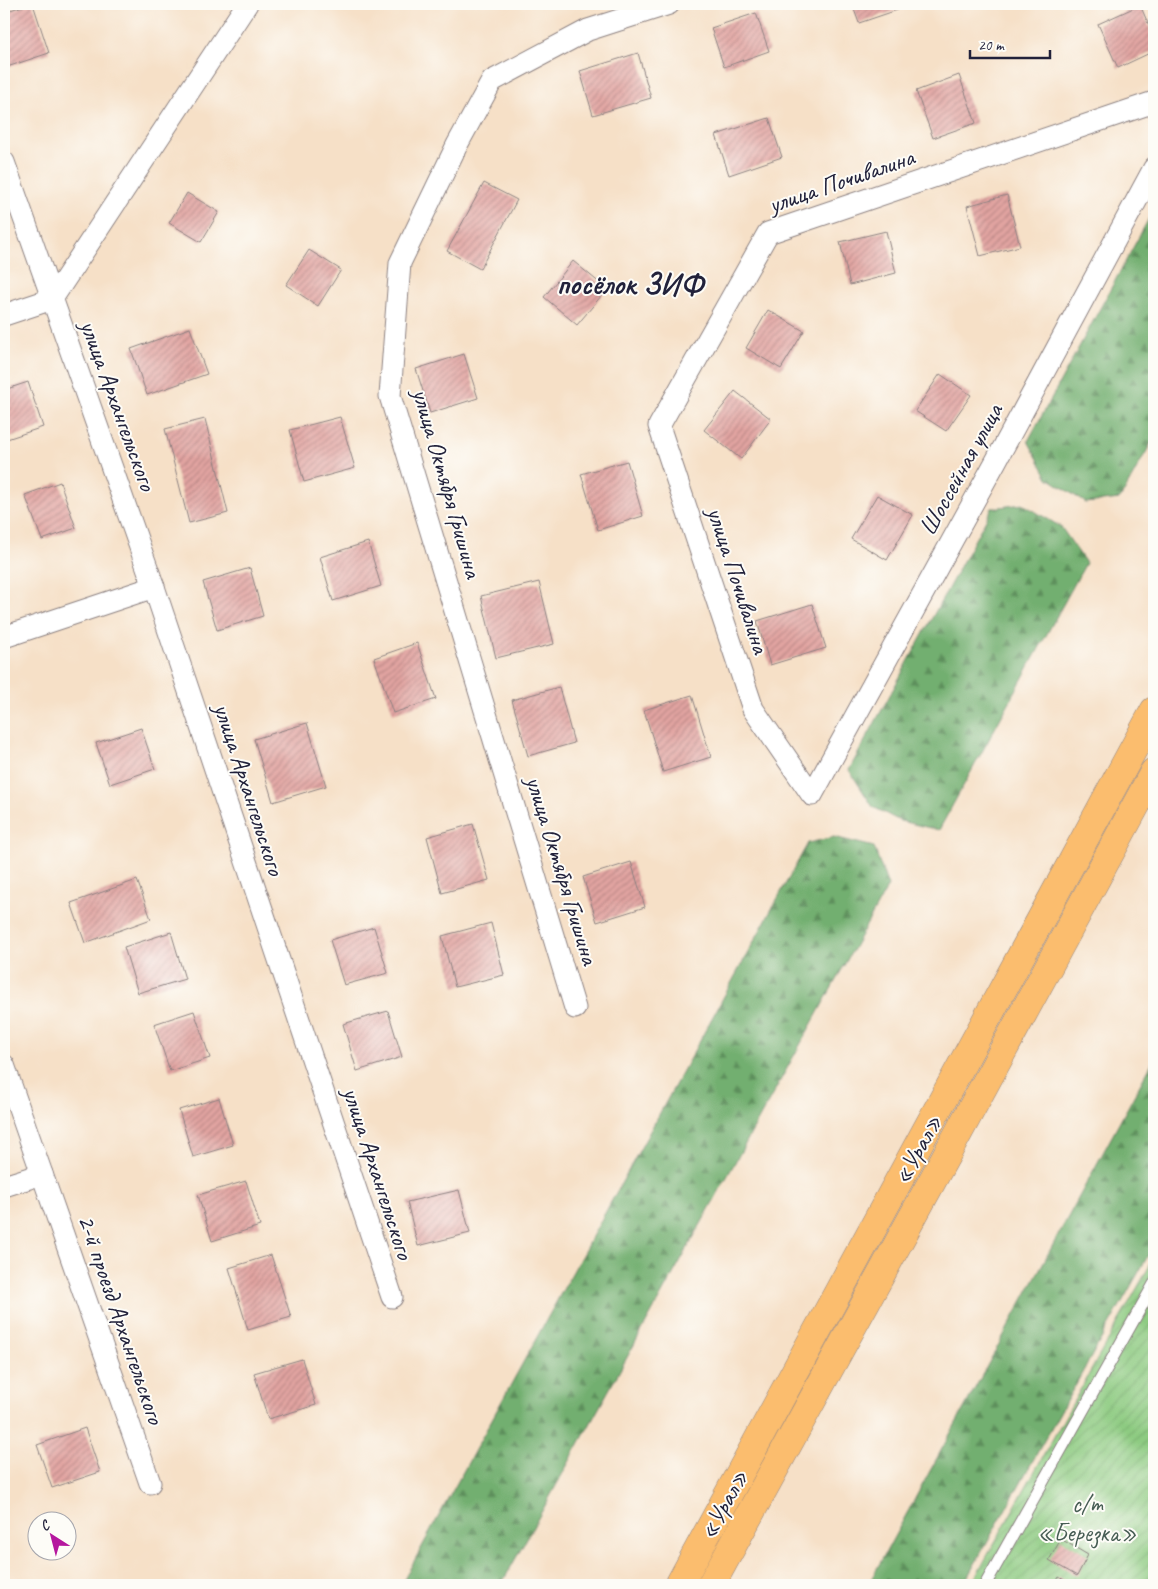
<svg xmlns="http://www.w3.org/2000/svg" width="1158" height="1589" font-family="Caveat,sans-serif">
  <defs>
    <pattern id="forest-firs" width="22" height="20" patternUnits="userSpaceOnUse" patternTransform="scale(1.25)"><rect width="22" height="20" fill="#72af6f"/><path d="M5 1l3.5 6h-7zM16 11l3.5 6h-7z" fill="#5d8e5c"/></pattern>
    <pattern id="garden-furrows" width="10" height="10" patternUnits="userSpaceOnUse" patternTransform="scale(1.25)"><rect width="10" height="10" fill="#8dcb81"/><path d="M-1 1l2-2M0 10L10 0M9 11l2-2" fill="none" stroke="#79ae70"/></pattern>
    <pattern id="building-hatch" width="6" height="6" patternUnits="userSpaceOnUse" patternTransform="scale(1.25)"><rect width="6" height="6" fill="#e2a4a1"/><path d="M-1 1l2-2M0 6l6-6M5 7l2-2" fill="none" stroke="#b78584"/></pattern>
  </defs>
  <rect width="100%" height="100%" fill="#fdfcf7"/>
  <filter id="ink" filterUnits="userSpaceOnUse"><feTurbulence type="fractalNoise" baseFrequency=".02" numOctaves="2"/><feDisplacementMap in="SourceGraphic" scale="10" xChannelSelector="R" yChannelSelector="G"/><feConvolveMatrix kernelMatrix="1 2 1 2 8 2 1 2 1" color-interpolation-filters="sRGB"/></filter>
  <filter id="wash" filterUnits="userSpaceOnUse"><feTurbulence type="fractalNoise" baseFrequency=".0096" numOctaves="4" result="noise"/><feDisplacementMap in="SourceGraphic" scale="20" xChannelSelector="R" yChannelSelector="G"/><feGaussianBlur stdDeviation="1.12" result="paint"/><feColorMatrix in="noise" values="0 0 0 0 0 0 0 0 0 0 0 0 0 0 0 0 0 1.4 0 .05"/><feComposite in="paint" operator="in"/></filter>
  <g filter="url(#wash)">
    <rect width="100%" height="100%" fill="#f6e0c7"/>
    <g fill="url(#forest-firs)" stroke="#4a6855">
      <path d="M1154 209V438L1120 499 1086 503 1048 478 1028 441Z"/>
      <path d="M1023 504 1061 527 1086 563 939 830 900 821 873 807 849 770 992 508Z"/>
      <path d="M834 837 874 847 888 886 501 1585H401L808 843Z"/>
      <path d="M1154 1059V1245L963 1585H868Z"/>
    </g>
    <path fill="url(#garden-furrows)" stroke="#58765e" d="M1154 1258V1585H971Z"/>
    <g id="blocks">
      <g fill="url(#building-hatch)">
        <path d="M29 4H33L49 53 4 68V12Z"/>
        <path d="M852 4H915L859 23Z"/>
        <path d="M1140 5 1154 37V51L1118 68 1098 24Z"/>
        <path d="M756 13 769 51 724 67 711 28Z"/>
        <path d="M638 53 651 98 593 115 580 71Z"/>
        <path d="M959 75 976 123 933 138 916 91Z"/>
        <path d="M769 118 782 157 729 175 716 135Z"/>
        <path d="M484 183 517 200 480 269 447 251Z"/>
        <path d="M187 193 219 212 201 242 169 223Z"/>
        <path d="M1007 195 1020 246 980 256 967 206Z"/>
        <path d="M886 231 896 273 850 285 840 242Z"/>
        <path d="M309 250 341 270 318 306 286 285Z"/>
        <path d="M573 261 607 289 577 325 544 297Z"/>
        <path d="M768 310 804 331 781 369 746 348Z"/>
        <path d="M190 328 207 374 147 395 131 349Z"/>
        <path d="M464 354 478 398 430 413 416 369Z"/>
        <path d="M940 374 971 395 946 431 915 411Z"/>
        <path d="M28 382 43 427 4 440V390Z"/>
        <path d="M735 391 771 419 741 459 704 430Z"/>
        <path d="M340 417 355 468 304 482 290 430Z"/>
        <path d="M205 419 228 513 189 523 165 429Z"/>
        <path d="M627 461 643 516 598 530 581 474Z"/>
        <path d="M60 482 76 528 42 540 25 495Z"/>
        <path d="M877 495 913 515 887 560 851 539Z"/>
        <path d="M368 542 381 586 333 601 320 557Z"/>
        <path d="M250 568 263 616 217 630 203 582Z"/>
        <path d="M539 582 554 644 496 658 481 596Z"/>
        <path d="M812 604 826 648 770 665 757 621Z"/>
        <path d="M417 643 436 699 393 713 374 658Z"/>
        <path d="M559 687 574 743 528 756 512 700Z"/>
        <path d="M692 695 711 757 663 772 644 710Z"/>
        <path d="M307 723 326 786 273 802 254 739Z"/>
        <path d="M141 728 155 769 110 784 96 743Z"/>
        <path d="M473 824 489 880 442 893 427 837Z"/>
        <path d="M631 862 645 907 597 922 583 877Z"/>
        <path d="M137 880 151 919 85 943 71 903Z"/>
        <path d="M491 923 504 975 455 987 442 936Z"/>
        <path d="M374 927 388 973 344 985 330 940Z"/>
        <path d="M171 932 185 979 138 993 124 947Z"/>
        <path d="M194 1011 210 1058 170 1071 154 1024Z"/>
        <path d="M388 1011 402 1057 357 1071 343 1024Z"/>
        <path d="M219 1098 233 1145 193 1157 179 1110Z"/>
        <path d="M246 1181 260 1226 212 1241 198 1195Z"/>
        <path d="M459 1190 470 1233 418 1246 407 1202Z"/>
        <path d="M271 1255 291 1317 248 1330 229 1268Z"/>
        <path d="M302 1359 316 1405 268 1419 254 1373Z"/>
        <path d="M85 1428 100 1472 52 1488 37 1445Z"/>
        <path d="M1061 1539 1088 1555 1077 1576 1049 1560Z"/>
        <path d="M1059 1577 1069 1583 1068 1585H1054Z"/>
      </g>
    </g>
  </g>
  <g filter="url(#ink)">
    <use href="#blocks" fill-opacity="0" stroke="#8c8181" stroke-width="1"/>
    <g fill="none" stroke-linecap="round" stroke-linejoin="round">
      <g stroke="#8c8181" stroke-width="13">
        <path id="lane" d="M985 1585 1154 1284"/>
      </g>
      <g stroke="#8c8181" stroke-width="23">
        <g id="street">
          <path d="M1154 102 768 233 659 426 753 709 812 795 996 461 1154 168"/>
          <path d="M4 162 154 587 392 1297"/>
          <path d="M4 315 52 299 247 4"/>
          <path d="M4 637 154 587"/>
          <path d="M575 1008 390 396 400 263 457 145 492 81 588 30 669 4"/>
          <path d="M4 1065 42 1174 4 1186"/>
          <path d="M42 1174 150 1483"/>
        </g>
      </g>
      <g stroke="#8c8181" stroke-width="29">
        <g id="highway">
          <path d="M679 1585 1154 711"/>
          <path d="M711 1585 947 1154 1154 772"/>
        </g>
      </g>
      <use href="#lane" stroke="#fff" stroke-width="11"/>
      <use href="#street" stroke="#fff" stroke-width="21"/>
      <use href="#highway" stroke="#fbbd6e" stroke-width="28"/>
    </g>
  </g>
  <g text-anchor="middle" stroke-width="4" stroke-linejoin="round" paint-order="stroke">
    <g font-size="25" fill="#22223b" stroke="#fdfcf7">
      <text transform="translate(841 180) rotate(-19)" y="9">улица Почивалина</text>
      <text transform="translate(119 405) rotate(70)" y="9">улица Архангельского</text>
      <text transform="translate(960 469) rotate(-61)" y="9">Шоссейная улица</text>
      <text transform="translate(448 483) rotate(74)" y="9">улица Октября Гришина</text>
      <text transform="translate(739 580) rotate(72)" y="9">улица Почивалина</text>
      <text transform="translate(250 789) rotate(72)" y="9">улица Архангельского</text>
      <text transform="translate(563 870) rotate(73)" y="9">улица Октября Гришина</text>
      <text transform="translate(917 1149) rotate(-61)" y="9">«Урал»</text>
      <text transform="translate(379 1173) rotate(72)" y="9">улица Архангельского</text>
      <text transform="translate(122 1319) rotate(71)" y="9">2-й проезд Архангельского</text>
      <text transform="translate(723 1504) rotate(-61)" y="9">«Урал»</text>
    </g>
    <g font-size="25" fill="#475d54" stroke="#fdfcf7">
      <text x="1087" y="1512">с/т<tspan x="1087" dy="29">«Березка»</tspan></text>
    </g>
    <g font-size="30" font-weight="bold" fill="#22223b" stroke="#fdfcf7">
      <text x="630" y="294">посёлок ЗИФ</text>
    </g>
  </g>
  <rect width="1158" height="1589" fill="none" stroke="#fdfcf7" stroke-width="20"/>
  <g transform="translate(52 1536) rotate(324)"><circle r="24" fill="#fdfcf7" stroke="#a5a5ac"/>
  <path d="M0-4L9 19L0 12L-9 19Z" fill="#b5179e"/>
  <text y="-8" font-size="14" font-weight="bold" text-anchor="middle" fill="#22223b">С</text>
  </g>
  <path d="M970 50v8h80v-8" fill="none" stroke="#22223b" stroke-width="2.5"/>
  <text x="978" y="50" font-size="15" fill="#22223b" stroke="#fdfcf7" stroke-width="4" paint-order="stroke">20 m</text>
</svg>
